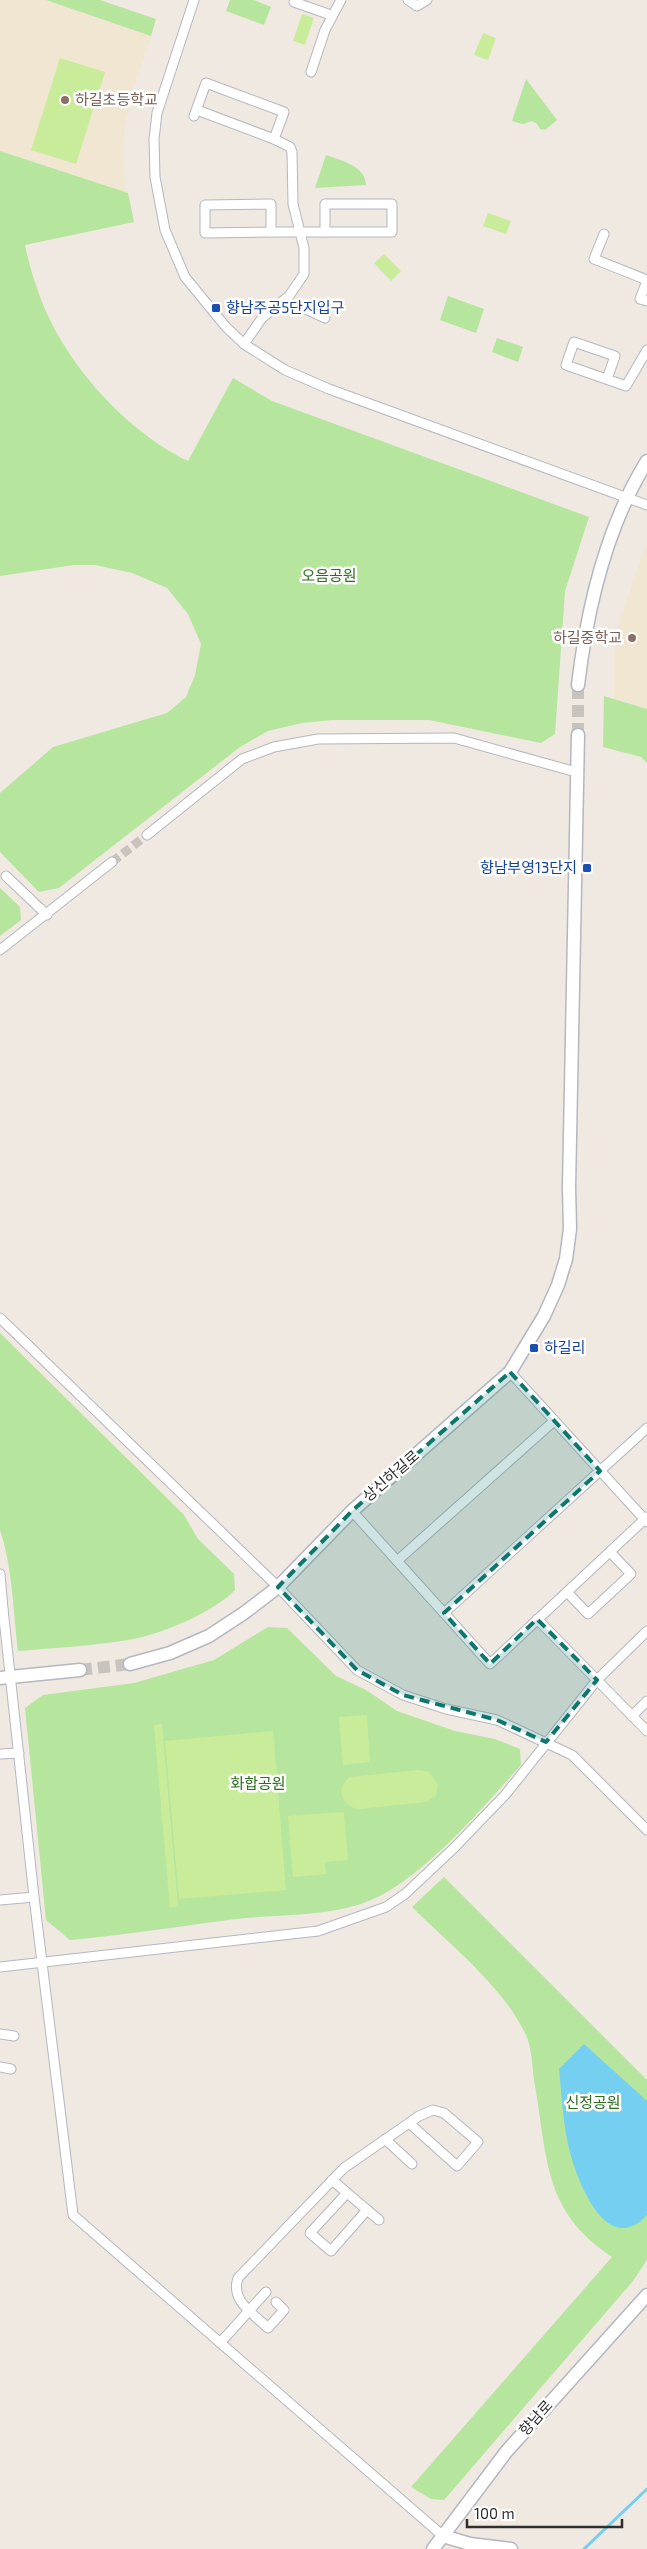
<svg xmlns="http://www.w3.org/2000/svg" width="647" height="2549" font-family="'Exo 2','Noto Sans KR',sans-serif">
  <rect width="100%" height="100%" fill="#efe9e1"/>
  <g fill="#f0e6d1">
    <path d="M0 0H46L151 36 132 93 125 126 123 152 126 193 0 151Z"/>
    <path d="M647 544V709L614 698V657L620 619Z"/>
  </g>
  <g fill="#b6e59e">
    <path d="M46 0H100L156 19 151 36Z"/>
    <path d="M230 0H254L271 7 264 25 226 11Z"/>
    <path d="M526 79 557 120 545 130 540 129 537 124 532 121 523 124 512 121Z"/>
    <path d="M0 151 128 193 134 222 25 245C28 258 31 272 36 285 58 356 122 429 188 461L233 378 272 401 589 517 565 591 555 734 541 743 429 720H333L302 723 268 731 240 747 59 888 39 892 0 852V793L53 747 167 713 186 697 195 675 201 644 188 614 167 588 132 573 95 565H74L0 576Z"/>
    <path d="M326 155C340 160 366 166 366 185L315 188Z"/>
    <path d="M448 296 484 309 476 333 440 320Z"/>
    <path d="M497 338 523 347 518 362 492 352Z"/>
    <path d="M604 696 647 709V763L641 757 603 747Z"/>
    <path d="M0 888 20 907 21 920 0 936Z"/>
    <path d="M0 1333 184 1515 198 1539 234 1574 235 1590C214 1612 158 1636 128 1640 92 1646 54 1648 18 1651 13 1611 13 1569 0 1530Z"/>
    <path d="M268 1627 287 1628 336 1676 366 1690 397 1711 455 1731 495 1739 520 1749 521 1765C484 1806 435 1864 387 1892 341 1919 287 1913 236 1919 181 1926 126 1935 70 1940L46 1920 25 1708 43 1695 134 1683 214 1660Z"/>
    <path d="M444 1877 647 2080V2260L633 2281 444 2500 431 2499 411 2487 612 2257C541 2210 548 2155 534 2080 532 2066 532 2048 526 2035 503 1986 450 1945 412 1907Z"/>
  </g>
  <g fill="#c9ec9a">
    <path d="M302 14 314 18 305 45 293 41Z"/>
    <path d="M483 33 496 38 488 60 474 55Z"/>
    <path d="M60 58 105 72 76 164 31 150Z"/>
    <path d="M488 213 511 221 506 234 483 226Z"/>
    <path d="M384 254 401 271 391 281 374 263Z"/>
    <path d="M367 1715 370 1762 343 1765 339 1717Z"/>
    <path d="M162 1724 178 1907 170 1908 154 1725Z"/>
    <path d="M273 1731 286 1890 179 1899 165 1741Z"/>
    <path d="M419 1770 429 1772 438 1785 436 1795 427 1802 359 1809C341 1807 335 1788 350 1777Z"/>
    <path d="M344 1812 348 1860 325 1862 326 1874 293 1877 288 1816Z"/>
  </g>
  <path fill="#75cff0" d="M584 2044 647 2101V2215C608 2257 580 2187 571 2156 563 2128 562 2097 559 2069Z"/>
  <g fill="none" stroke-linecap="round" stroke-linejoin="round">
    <path stroke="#75cff0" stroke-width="3" d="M584 2549 647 2489"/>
    <path stroke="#c8c4bd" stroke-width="9" stroke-dasharray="9 4.5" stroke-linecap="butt" d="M112 862 147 835"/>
    <g stroke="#c8c4bd" stroke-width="12" stroke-dasharray="12 6" stroke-linecap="butt">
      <path d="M578 735V685"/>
      <path d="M80 1670 130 1664"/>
    </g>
    <g stroke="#b4b7c1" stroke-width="11">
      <g id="street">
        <path d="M194 0 157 113 154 139 155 177 165 230 185 277 226 327 244 344 285 370 329 389 647 505"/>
        <path d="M408 0 417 6 427 0"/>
        <path d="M294 2 331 15"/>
        <path d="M311 72 325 30 341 0"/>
        <path d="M194 116 206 83 284 112 274 139 197 110"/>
        <path d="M271 204V232L205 233V205Z"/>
        <rect x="325" y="204" width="67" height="28"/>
        <path d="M271 232H325"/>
        <path d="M604 234 594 259 647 280"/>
        <path d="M647 281 640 299 647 301"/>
        <path d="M279 304 301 307 325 318"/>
        <path d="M244 344 262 318 289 296 304 274V248L293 204 292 152 290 147 274 139"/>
        <path d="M607 379 615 356 574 342 566 365 626 386 647 350"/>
        <path d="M147 835 242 759 274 747 318 739 454 738 576 772"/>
        <path d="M6 876 47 915"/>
        <path d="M0 950 112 862"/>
        <path d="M0 1318 278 1587 357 1670 403 1695 446 1709 497 1720 572 1755 647 1830"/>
        <path d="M510 1372 647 1522"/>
        <path d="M352 1511 490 1664 647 1517"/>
        <path d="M397 1561 554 1421"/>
        <path d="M0 1574 3 1609 0 1610"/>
        <path d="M567 1592 588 1614 631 1574 610 1552"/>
        <path d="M444 1613 647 1428"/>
        <path d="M537 1619 647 1731"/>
        <path d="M632 1716 647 1701"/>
        <path d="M0 1754 19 1753"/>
        <path d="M34 1897 73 2215 443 2536"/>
        <path d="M0 1900 34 1897 3 1609"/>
        <path d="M0 1967 318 1931 386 1907 405 1894 454 1848 505 1795 597 1680 647 1631"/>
        <path d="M0 2034 14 2036"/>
        <path d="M0 2067 11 2069"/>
        <path d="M385 2139 412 2164"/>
        <path d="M332 2180 379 2220"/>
        <path d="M347 2193 310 2233 331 2251 367 2210"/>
        <path d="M276 2302 284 2310 268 2328C254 2314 230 2301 238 2278L344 2168 419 2116 433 2110 444 2113 478 2142 457 2166 409 2123"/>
        <path d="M220 2343 266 2292"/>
      </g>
    </g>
    <g stroke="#b4b7c1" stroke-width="15">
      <g id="secondary">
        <path d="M578 685C587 609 606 527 647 461"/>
        <path d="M130 1664 170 1653 209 1636 244 1613 278 1587 352 1511 510 1372 544 1316 558 1285 566 1259 570 1229 569 1187 578 735"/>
        <path d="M0 1678 80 1670"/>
        <path d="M443 2536 470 2544 511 2549"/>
        <path d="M433 2549 506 2452 647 2295"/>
      </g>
    </g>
    <use href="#street" stroke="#fff" stroke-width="9"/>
    <use href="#secondary" stroke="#fff" stroke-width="12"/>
  </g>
  <path fill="#0f766e" fill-opacity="0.2" stroke="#0f766e" stroke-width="4" stroke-dasharray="10 6" stroke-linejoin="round" d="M510 1372 600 1471 444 1613 490 1664 537 1619 597 1680 546 1742 497 1720 403 1695 357 1670 278 1587 352 1511Z"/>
  <g fill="#8d6e63" stroke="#fff" stroke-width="2">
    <circle cx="65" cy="100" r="5"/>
    <circle cx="632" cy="638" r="5"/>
  </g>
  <g fill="#1a4fb4" stroke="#fff" stroke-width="2">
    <rect x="211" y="303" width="10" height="10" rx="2.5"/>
    <rect x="582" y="863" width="10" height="10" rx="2.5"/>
    <rect x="529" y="1343" width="10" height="10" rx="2.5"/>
  </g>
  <g text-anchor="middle" stroke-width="5" stroke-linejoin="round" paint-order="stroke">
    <g font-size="15" fill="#785e54" stroke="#fff" text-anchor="start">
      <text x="75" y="105">하길초등학교</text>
      <text x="622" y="643" text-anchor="end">하길중학교</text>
    </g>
    <g font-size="15" fill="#164399" stroke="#fff" text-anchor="start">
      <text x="226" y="313">향남주공5단지입구</text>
      <text x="577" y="873" text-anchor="end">향남부영13단지</text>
      <text x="544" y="1353">하길리</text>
    </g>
    <g font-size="15" fill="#2c6e1b" stroke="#fff">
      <text x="329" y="581">오음공원</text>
      <text x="258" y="1789">화합공원</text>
      <text x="593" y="2108">신정공원</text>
    </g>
    <g font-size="15" fill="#2e2e2e" stroke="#fff">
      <text transform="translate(391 1476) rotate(-41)" y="5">상신하길로</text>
      <text transform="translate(536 2418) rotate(-48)" y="5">향남로</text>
    </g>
  </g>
  <path d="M467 2519v8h155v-8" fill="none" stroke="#2e2e2e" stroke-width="2.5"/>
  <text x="474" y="2519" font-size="15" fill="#2e2e2e" stroke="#ffffff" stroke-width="4" paint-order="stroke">100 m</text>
</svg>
